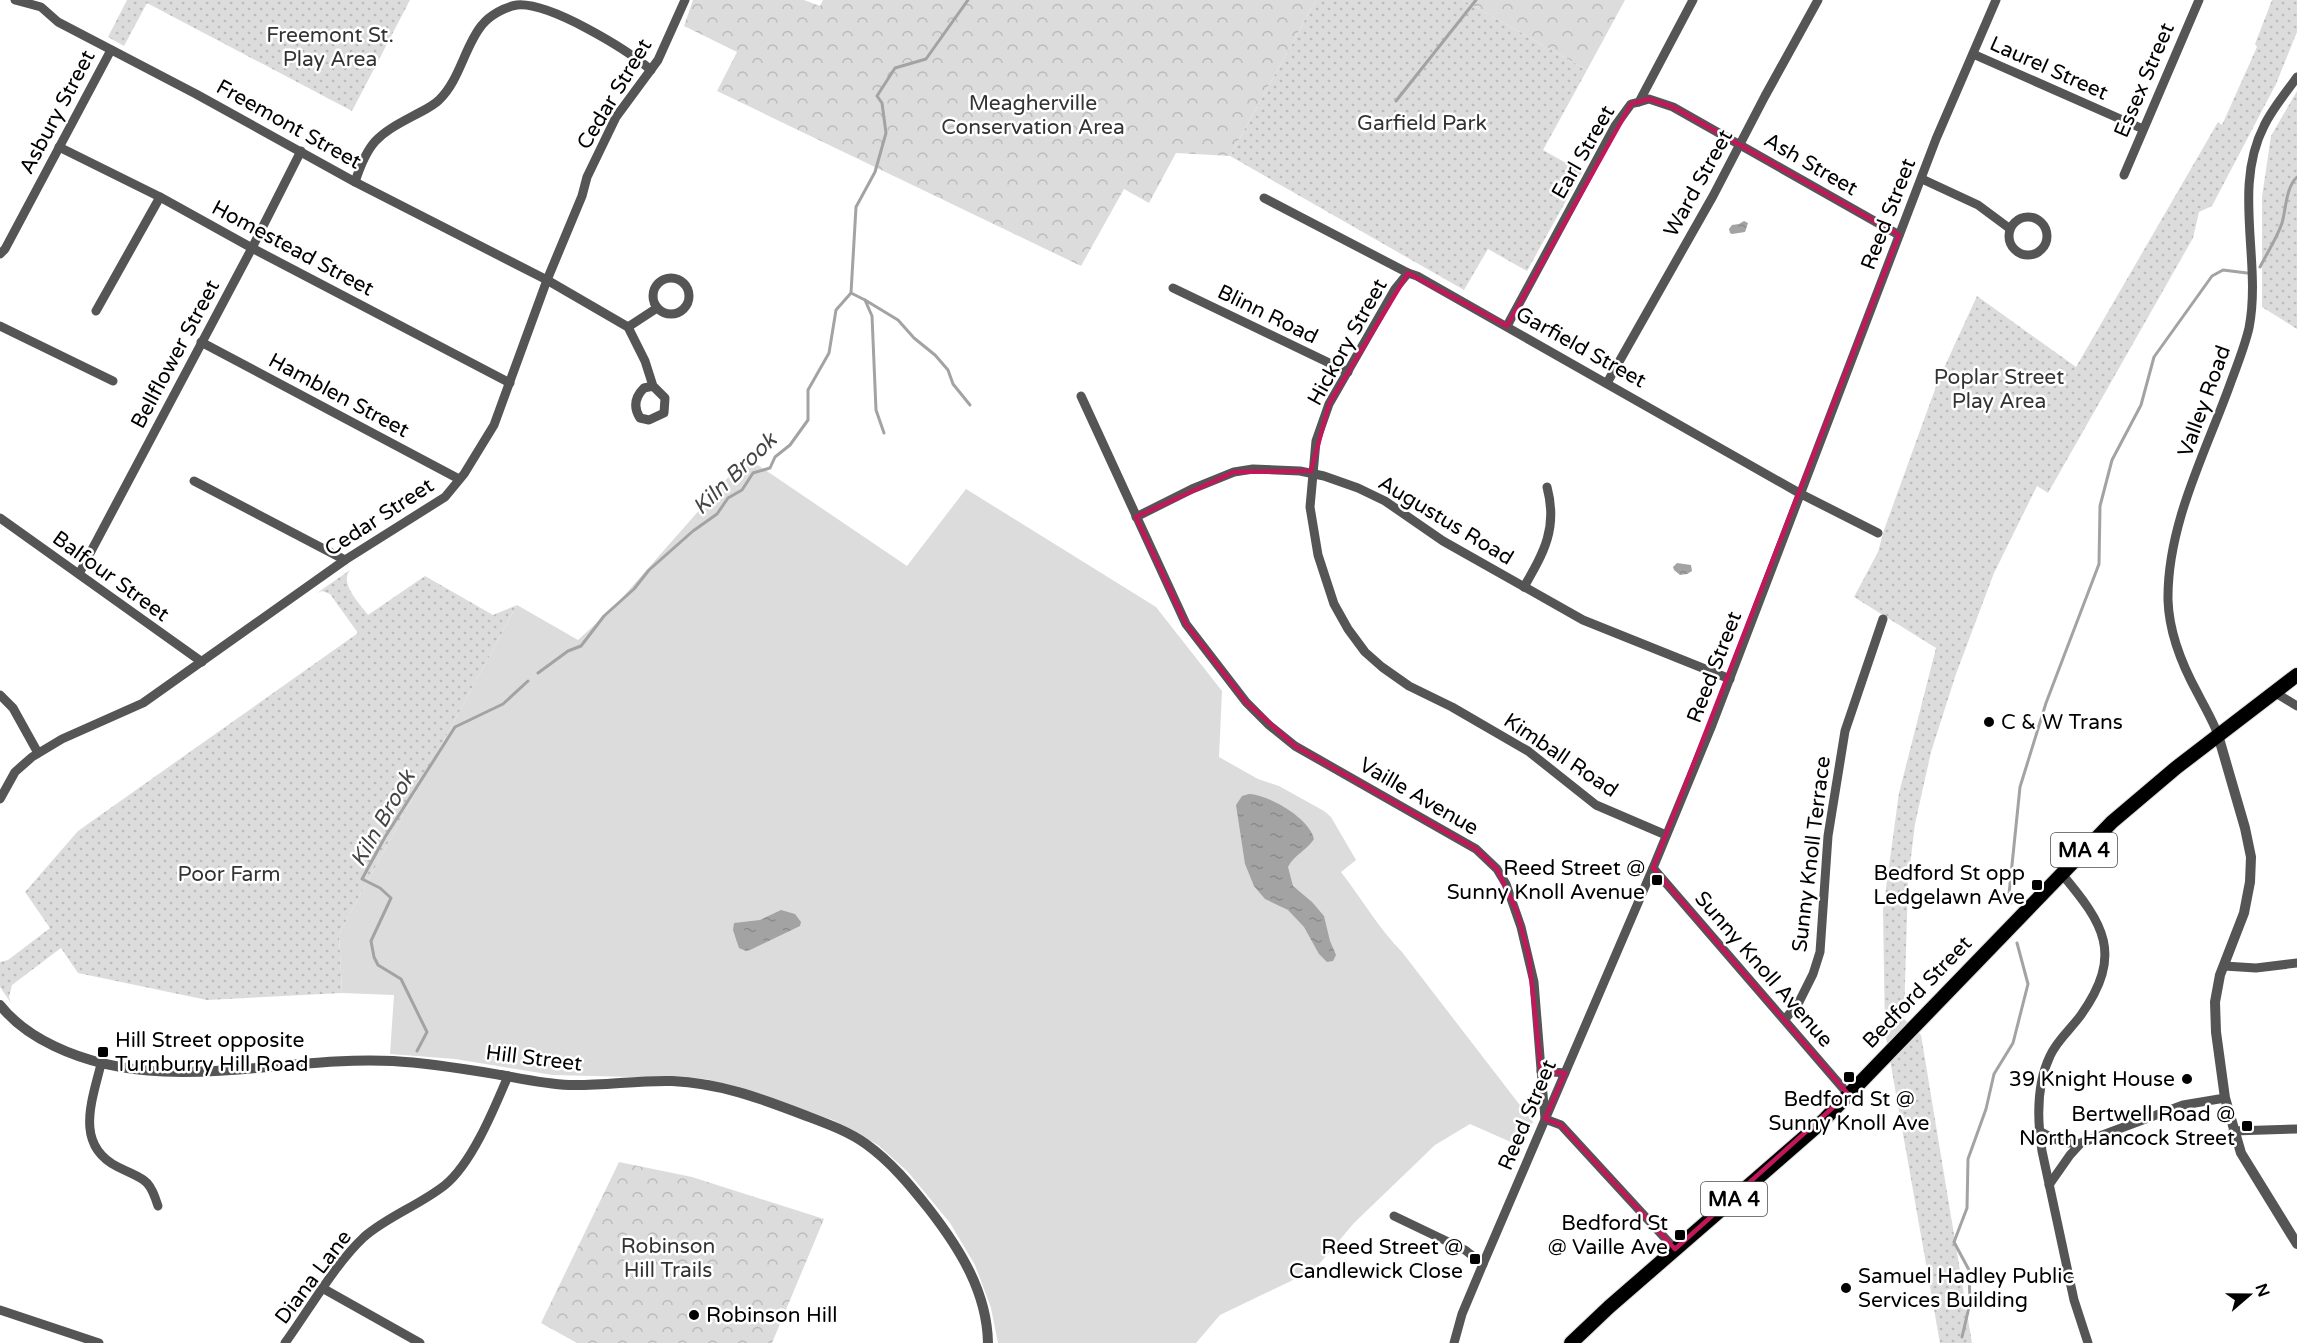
<svg xmlns="http://www.w3.org/2000/svg" width="2297" height="1343" font-family="'Varela Round',sans-serif">
  <defs>
    <pattern id="forest-crowns" width="20" height="18" patternUnits="userSpaceOnUse" patternTransform="scale(1.5)"><rect width="20" height="18" fill="#dcdcdc"/><path d="M2 6a3 3 0 1 1 6 0M12 15a3 3 0 1 1 6 0" fill="none" stroke="#bbb"/></pattern>
    <pattern id="park-dots" width="8" height="8" patternUnits="userSpaceOnUse" patternTransform="scale(1.5)"><rect width="8" height="8" fill="#dcdcdc"/><path d="M2 2h.1M6 6h.1" fill="none" stroke="#bbb" stroke-width="1.8" stroke-linecap="round"/></pattern>
    <pattern id="water-ripples" width="26" height="14" patternUnits="userSpaceOnUse" patternTransform="scale(1.5)"><rect width="26" height="14" fill="#a3a3a3"/><path d="M2 4q2-2 4 0t4 0M15 11q2-2 4 0t4 0" fill="none" stroke="#8b8b8b"/></pattern>
  </defs>
  <rect width="100%" height="100%" fill="#fff"/>
  <path fill="#dcdcdc" d="M746 457 907 566 966 489 1156 607 1222 691 1219 757 1258 779 1279 786 1324 811 1331 817 1356 860 1341 872C1362 899 1379 929 1402 952L1533 1122 1522 1147 1470 1124 1435 1145 1354 1223 1314 1270 1220 1315 1196 1343H998L991 1308 975 1265 950 1223 908 1172 878 1145 833 1120 707 1079 553 1075 455 1059 390 1054 394 995 342 993 339 934 517 605 578 640 614 607Z"/>
  <g fill="url(#forest-crowns)">
    <path d="M693 0H804L820 6 823 0H1316L1230 156 1176 153 1149 203 1124 189 1081 266 717 91 737 52 684 26Z"/>
    <path d="M1463 0H1625L1587 70Z"/>
    <path d="M619 1162 692 1177 824 1219 772 1343H577L541 1323Z"/>
  </g>
  <g fill="url(#park-dots)">
    <path d="M127 0H410L352 111 147 3 124 46 108 37Z"/>
    <path d="M1316 0H1463L1587 70 1543 150 1582 172 1527 271 1488 249 1464 290 1230 156Z"/>
    <path d="M2272 0H2297V32L2276 84 2212 206 2199 212 2193 238 2048 493 2037 486 1994 573 1956 674 1931 752 1915 824 1908 882 1904 1019 1921 1035 1972 1343H1940L1885 1032 1883 910 1899 793 1936 648 1854 597 1878 552 1884 530 1938 381 1977 296 2076 367 2218 122 2222 125 2257 47 2255 44Z"/>
    <path d="M2297 91V329L2262 307V197L2271 136Z"/>
    <path d="M350 570C339 584 360 603 368 615L425 576 493 615 517 605 339 934 342 993 207 1000 78 973 61 948 12 985 9 997 11 1003 0 987V962L8 960 50 928 25 892 78 831 358 633 330 594 322 591 317 593Z"/>
  </g>
  <g fill="url(#water-ripples)">
    <path d="M1744 221 1748 223 1745 232 1732 234 1730 233 1729 229 1732 225 1739 224Z"/>
    <path d="M1677 563 1691 565 1692 571 1687 574 1680 575 1674 570 1673 567Z"/>
    <path d="M1249 794C1270 795 1310 819 1314 839 1306 851 1294 855 1288 867L1293 886 1312 902 1324 916 1330 941 1336 955 1333 961 1327 962 1319 954 1304 927 1288 910 1265 899 1254 886 1245 864 1236 805 1242 796Z"/>
    <path d="M781 910 795 914 801 922 800 926 750 950 746 951 739 948 733 930 734 923 760 920Z"/>
  </g>
  <g fill="none" stroke-linecap="round" stroke-linejoin="round">
    <g stroke="#a3a3a3" stroke-width="3">
      <path d="M1396 101 1476 0"/>
      <path d="M2260 267C2267 253 2277 238 2282 223 2286 209 2286 187 2297 177"/>
      <path d="M851 293 865 300 872 316 876 410 884 433"/>
      <path d="M865 300 898 320 914 338 935 355 948 370 953 384 970 405"/>
      <path d="M538 673 568 651 581 646 604 616 634 589 649 570 693 531 717 514 728 498 742 490 753 473 770 468 775 457 790 445 808 420V390L829 353 836 310 851 293 856 207 875 172 886 133 882 103 877 96 895 68 926 59 968 0"/>
      <path d="M2011 903 2009 894 2020 787 2046 703 2099 564 2100 506 2112 460 2141 405 2154 357 2212 276 2223 270 2247 273"/>
      <path d="M417 1051 427 1032 401 979 378 965 374 957 371 941 391 898 380 888 362 879 385 837 455 727 503 704 528 681"/>
      <path d="M1962 1337 1970 1303 1969 1270 1954 1242 1967 1208 1968 1159 1986 1109 1994 1074 2013 1043 2028 984 2017 943"/>
    </g>
    <g stroke="#dbdbdb" stroke-width="16">
      <path id="primary" d="M1571 1343 1609 1307 1823 1121 2112 822 2177 767 2297 675"/>
    </g>
    <g stroke="#555" stroke-width="9">
      <path d="M15 0 41 7 58 22 196 94 355 182 547 280 628 327 645 361 653 386 665 398 664 413 649 420 640 418C633 407 635 397 644 388L653 386"/>
      <path d="M1973 54 2143 129"/>
      <path d="M1639 102 1649 99 1673 107 1899 235"/>
      <path d="M59 147 160 197 252 248 510 383"/>
      <path d="M2124 175 2199 0"/>
      <path d="M1922 179 1978 205 2009 228"/>
      <path d="M355 182C368 142 377 135 413 116 422 111 432 107 439 100 460 80 465 45 482 25 490 15 505 7 517 5 550 2 626 49 651 70"/>
      <path d="M1264 198 1408 273 1417 276 1801 494 1878 533"/>
      <circle cx="2028" cy="236" r="19"/>
      <path d="M0 254 5 249 111 50"/>
      <path d="M1408 273 1395 289 1329 404 1316 441 1310 507 1318 555 1334 604 1348 629 1365 652 1382 667 1409 686 1452 707 1528 751 1596 805 1666 835"/>
      <circle cx="671" cy="296" r="18"/>
      <path d="M1173 288 1348 372"/>
      <path d="M96 311 160 197"/>
      <path d="M0 326 113 381"/>
      <path d="M1507 326 1615 126 1631 104 1639 102 1693 0"/>
      <path d="M628 327 657 308"/>
      <path d="M201 342 459 479"/>
      <path d="M1607 383 1713 196 1765 96 1818 0"/>
      <path d="M1081 396 1186 624 1246 702 1269 725 1295 746 1476 849 1497 869 1506 884 1521 927 1534 982 1545 1119 1561 1125 1675 1249"/>
      <path d="M194 481 345 560"/>
      <path d="M1136 517 1192 489 1234 472 1253 469 1300 471 1324 476 1358 488 1385 501 1443 541 1583 620 1730 679"/>
      <path d="M0 518 202 662"/>
      <path d="M79 574 252 248 301 151"/>
      <path d="M1524 587C1544 552 1558 528 1547 487"/>
      <path d="M2274 692 2297 706"/>
      <path d="M0 695 13 708 38 753"/>
      <path d="M2218 735C2213 721 2205 708 2198 694 2182 665 2169 634 2168 600 2167 523 2207 450 2232 379 2238 363 2245 345 2249 328 2262 262 2232 188 2264 126 2272 109 2286 93 2297 77"/>
      <path d="M0 799 15 772 32 757 62 739 143 703 345 560 445 497 464 474 494 425 547 280 582 196 587 177 616 117 658 60 685 0"/>
      <path d="M1653 868 1848 1094"/>
      <path d="M2061 873C2104 924 2124 954 2081 1015 2071 1029 2057 1040 2050 1056 2036 1085 2037 1119 2042 1151L2074 1300 2088 1343"/>
      <path d="M2224 966 2256 968 2297 963"/>
      <path d="M1785 1019 1798 1004 1813 974 1820 952 1828 836 1845 731 1883 619"/>
      <path d="M101 1064C92 1101 74 1145 118 1167 144 1180 149 1177 158 1206"/>
      <path d="M1541 1071 1565 1073"/>
      <path d="M2039 1131C2054 1139 2064 1145 2081 1143L2183 1105 2225 1098"/>
      <path d="M2233 1131 2297 1129"/>
      <path d="M2049 1185 2070 1155 2081 1143"/>
      <path d="M1394 1216 1465 1250 1483 1264"/>
      <path d="M324 1289 420 1343"/>
      <path d="M0 1310 99 1343"/>
      <path d="M285 1343C309 1310 335 1264 364 1237 388 1216 420 1205 445 1185 472 1163 494 1109 508 1076"/>
      <path d="M1454 1343 1462 1314 1483 1264 1653 868 1712 725 1936 139 1996 0"/>
    </g>
    <g stroke="#555" stroke-width="10">
      <path d="M2218 735 2245 828 2251 857 2250 882 2244 913 2220 975 2215 1002 2216 1032 2225 1098 2241 1153 2297 1244"/>
      <path d="M0 1005C15 1024 33 1036 54 1046 162 1098 280 1055 393 1061 430 1063 465 1069 501 1075 523 1079 546 1084 569 1085 603 1086 637 1080 672 1081 719 1083 760 1098 804 1115 825 1123 848 1131 866 1144 891 1162 910 1185 929 1209 960 1249 987 1292 988 1343"/>
    </g>
    <use href="#primary" stroke="#000" stroke-width="14"/>
  </g>
  <path fill="none" stroke="#c2185b" stroke-width="4.5" stroke-linejoin="round" d="M1649 99 1673 107 1899 235 1653 868 1848 1094 1675 1249 1561 1125 1545 1119 1565 1073 1541 1071 1529 957 1517 912 1497 869 1476 849 1295 746 1246 702 1186 624 1136 517 1234 472 1311 471 1329 404 1408 273 1507 326 1631 104Z"/>
  <g fill="#000" stroke="#fff" stroke-width="2">
    <circle cx="1989" cy="722" r="6"/>
    <rect x="1651" y="874" width="12" height="12" rx="3"/>
    <rect x="2031" y="879" width="12" height="12" rx="3"/>
    <rect x="97" y="1046" width="12" height="12" rx="3"/>
    <rect x="1843" y="1071" width="12" height="12" rx="3"/>
    <circle cx="2187" cy="1079" r="6"/>
    <rect x="2241" y="1120" width="12" height="12" rx="3"/>
    <rect x="1674" y="1229" width="12" height="12" rx="3"/>
    <rect x="1469" y="1253" width="12" height="12" rx="3"/>
    <circle cx="1846" cy="1288" r="6"/>
    <circle cx="694" cy="1315" r="6"/>
  </g>
  <g text-anchor="middle" stroke-width="5" stroke-linejoin="round" paint-order="stroke">
    <g fill="#fff" stroke="#4c4c4c" stroke-width="1.5">
      <rect x="2051" y="833" width="66" height="34" rx="4.5"/>
      <rect x="1701" y="1182" width="66" height="34" rx="4.5"/>
    </g>
    <g font-size="20" font-weight="bold" fill="#000">
      <text x="2084" y="857">MA 4</text>
      <text x="1734" y="1206">MA 4</text>
    </g>
    <g font-size="21" fill="#333" stroke="#fff">
      <text x="330" y="42">Freemont St.<tspan x="330" dy="24">Play Area</tspan></text>
      <text x="1033" y="110">Meagherville<tspan x="1033" dy="24">Conservation Area</tspan></text>
      <text x="1422" y="130">Garfield Park</text>
      <text x="1999" y="384">Poplar Street<tspan x="1999" dy="24">Play Area</tspan></text>
      <text x="229" y="881">Poor Farm</text>
      <text x="668" y="1253">Robinson<tspan x="668" dy="24">Hill Trails</tspan></text>
    </g>
    <g font-size="21" fill="#000" stroke="#fff">
      <text transform="translate(2049 68) rotate(24)" y="7">Laurel Street</text>
      <text transform="translate(2144 80) rotate(-67)" y="7">Essex Street</text>
      <text transform="translate(614 94) rotate(-59)" y="7">Cedar Street</text>
      <text transform="translate(57 112) rotate(-62)" y="7">Asbury Street</text>
      <text transform="translate(289 124) rotate(29)" y="7">Freemont Street</text>
      <text transform="translate(1583 152) rotate(-60)" y="7">Earl Street</text>
      <text transform="translate(1811 164) rotate(30)" y="7">Ash Street</text>
      <text transform="translate(1698 183) rotate(-61)" y="7">Ward Street</text>
      <text transform="translate(1888 214) rotate(-69)" y="7">Reed Street</text>
      <text transform="translate(293 248) rotate(28)" y="7">Homestead Street</text>
      <text transform="translate(1268 314) rotate(26)" y="7">Blinn Road</text>
      <text transform="translate(1347 342) rotate(-61)" y="7">Hickory Street</text>
      <text transform="translate(1581 347) rotate(29)" y="7">Garfield Street</text>
      <text transform="translate(175 354) rotate(-62)" y="7">Bellflower Street</text>
      <text transform="translate(339 395) rotate(28)" y="7">Hamblen Street</text>
      <text transform="translate(2204 401) rotate(-70)" y="7">Valley Road</text>
      <text transform="translate(379 517) rotate(-33)" y="7">Cedar Street</text>
      <text transform="translate(1446 520) rotate(31)" y="7">Augustus Road</text>
      <text transform="translate(111 576) rotate(36)" y="7">Balfour Street</text>
      <text transform="translate(1714 667) rotate(-69)" y="7">Reed Street</text>
      <text transform="translate(1561 755) rotate(34)" y="7">Kimball Road</text>
      <text transform="translate(1419 796) rotate(30)" y="7">Vaille Avenue</text>
      <text transform="translate(1811 854) rotate(-83)" y="7">Sunny Knoll Terrace</text>
      <text transform="translate(1764 969) rotate(49)" y="7">Sunny Knoll Avenue</text>
      <text transform="translate(1917 992) rotate(-46)" y="7">Bedford Street</text>
      <text transform="translate(534 1058) rotate(7)" y="7">Hill Street</text>
      <text transform="translate(1527 1115) rotate(-67)" y="7">Reed Street</text>
      <text transform="translate(313 1277) rotate(-53)" y="7">Diana Lane</text>
    </g>
    <g font-size="21" fill="#000" stroke="#fff" text-anchor="end">
      <text x="2001" y="729" text-anchor="start">C &amp; W Trans</text>
      <text x="1645" y="875">Reed Street @<tspan x="1645" dy="24">Sunny Knoll Avenue</tspan></text>
      <text x="2025" y="880">Bedford St opp<tspan x="2025" dy="24">Ledgelawn Ave</tspan></text>
      <text x="115" y="1047" text-anchor="start">Hill Street opposite<tspan x="115" dy="24">Turnburry Hill Road</tspan></text>
      <text x="2175" y="1086">39 Knight House</text>
      <text x="1849" y="1106" text-anchor="middle">Bedford St @<tspan x="1849" dy="24">Sunny Knoll Ave</tspan></text>
      <text x="2235" y="1121">Bertwell Road @<tspan x="2235" dy="24">North Hancock Street</tspan></text>
      <text x="1668" y="1230">Bedford St<tspan x="1668" dy="24">@ Vaille Ave</tspan></text>
      <text x="1463" y="1254">Reed Street @<tspan x="1463" dy="24">Candlewick Close</tspan></text>
      <text x="1858" y="1283" text-anchor="start">Samuel Hadley Public<tspan x="1858" dy="24">Services Building</tspan></text>
      <text x="706" y="1322" text-anchor="start">Robinson Hill</text>
    </g>
    <g font-size="22" font-style="italic" fill="#444" stroke="#fff">
      <text transform="translate(734 473) rotate(-44)" y="8">Kiln Brook</text>
      <text transform="translate(382 818) rotate(-60)" y="8">Kiln Brook</text>
    </g>
  </g>
  <g transform="translate(2249 1295) rotate(70)" stroke="#ffffff" stroke-width="4.5" paint-order="stroke">
  <path d="M0-4.5L10 22L0 15L-10 22Z" fill="#000000"/>
  <text y="-9" font-size="16" font-weight="bold" text-anchor="middle" fill="#000000">N</text>
  </g>
</svg>
